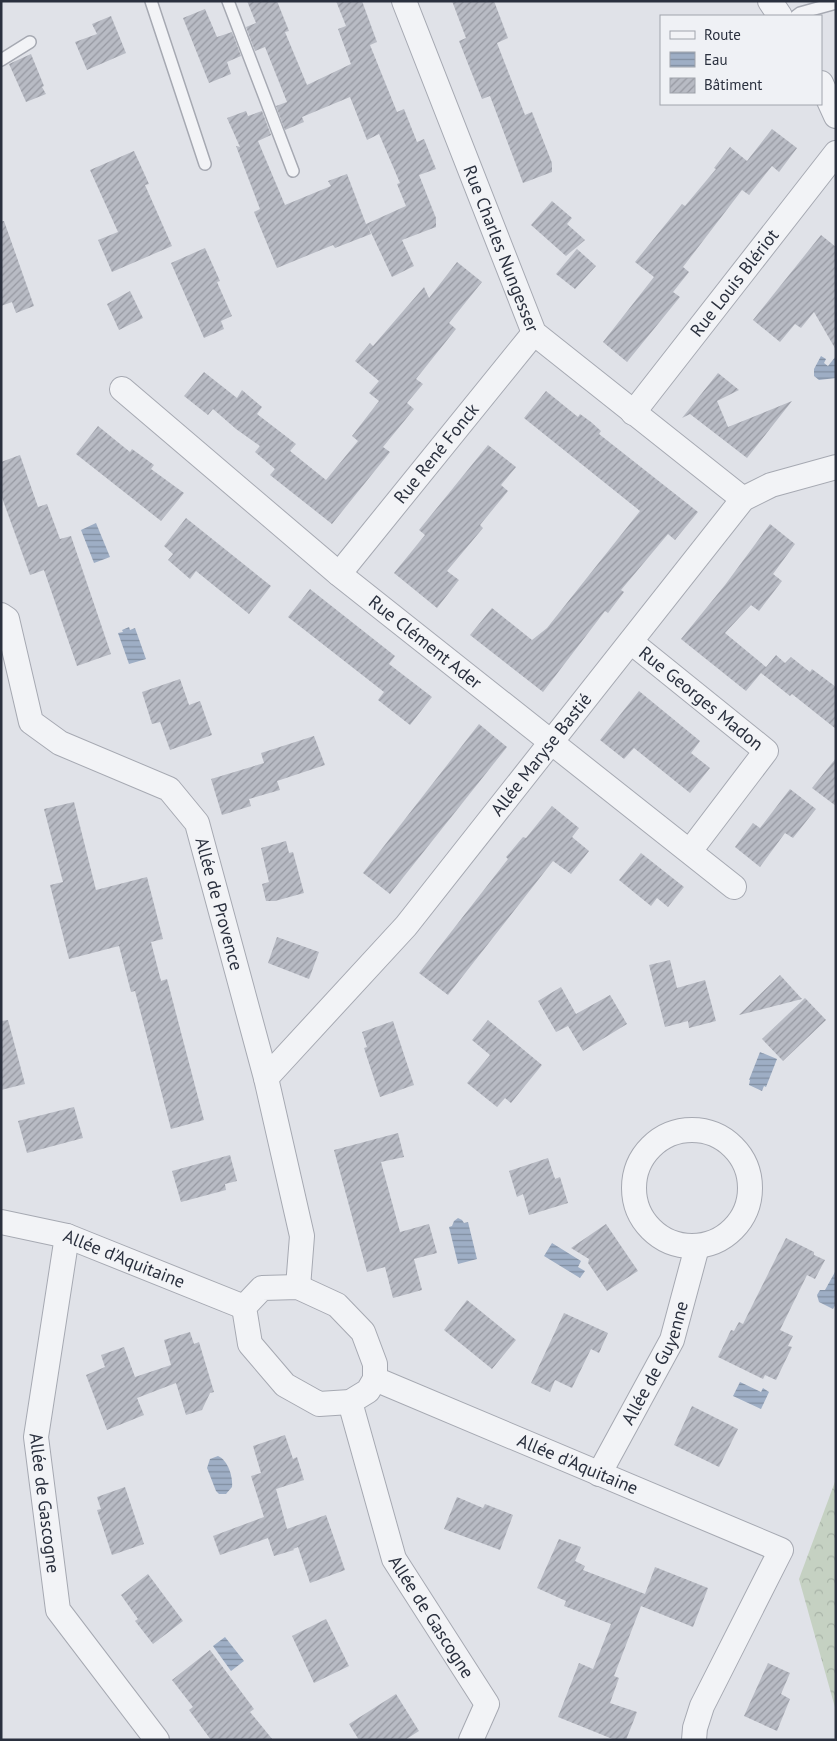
<svg xmlns="http://www.w3.org/2000/svg" width="837" height="1741" font-family="'PT Sans',sans-serif">
  <defs>
    <pattern id="forest-crowns" width="20" height="18" patternUnits="userSpaceOnUse" patternTransform="scale(1.25)"><rect width="20" height="18" fill="#c5d1c2"/><path d="M2 6a3 3 0 1 1 6 0M12 15a3 3 0 1 1 6 0" fill="none" stroke="#a9b4a8"/></pattern>
    <pattern id="water-rules" width="6" height="5" patternUnits="userSpaceOnUse" patternTransform="scale(1.25)"><rect width="6" height="5" fill="#9eaec5"/><path d="M0 2.5h6" fill="none" stroke="#818ea1"/></pattern>
    <pattern id="building-hatch" width="6" height="6" patternUnits="userSpaceOnUse" patternTransform="scale(1.25)"><rect width="6" height="6" fill="#b8bbc4"/><path d="M-1 1l2-2M0 6l6-6M5 7l2-2" fill="none" stroke="#9698a1"/></pattern>
  </defs>
  <rect width="100%" height="100%" fill="#e0e2e8"/>
  <path fill="url(#forest-crowns)" d="M836 1479V1711L799 1579Z"/>
  <g fill="url(#water-rules)">
    <path d="M821 356 826 359 824 363 828 366 836 356V378L819 380 814 376V369Z"/>
    <path d="M96 523 110 557 94 563 81 530Z"/>
    <path d="M129 627 130 630 135 628 146 659 129 664 118 633 123 632 122 630Z"/>
    <path d="M760 1052 777 1059 766 1087 764 1086 762 1091 749 1085 750 1080H749Z"/>
    <path d="M458 1218 462 1220 464 1223 468 1222 477 1259 458 1264 449 1227 452 1226 454 1221Z"/>
    <path d="M552 1243 581 1261 578 1267 585 1271 580 1278 544 1256Z"/>
    <path d="M835 1272 836 1304 833 1309 819 1302 817 1295 820 1290H825Z"/>
    <path d="M740 1382 761 1392 763 1388 769 1392 761 1409 733 1396Z"/>
    <path d="M218 1456C228 1460 233 1477 232 1487L226 1494H219L216 1491 207 1468 210 1459Z"/>
    <path d="M225 1637 244 1661 231 1671 213 1646Z"/>
  </g>
  <g fill="url(#building-hatch)">
    <path d="M247 1H277L289 31 285 32 307 85 351 64 338 29 346 26 336 1H362L377 42 370 45 397 112 404 109 417 142 424 139 436 169 419 175 436 218V227L402 240 414 266 392 277 367 224 371 234 335 248 333 245 277 268 254 212 260 209 236 146 240 147 227 118 246 111 248 116 262 111 271 135 258 141 285 205 331 186 328 181 347 174 366 224 406 206 397 184 400 183 379 134 367 140 350 97 302 117 304 122 285 130 276 106 287 102 265 47 255 51 246 27 256 23Z"/>
    <path d="M452 1H494L508 38 497 43 525 115 532 112 552 163V172L523 183 490 96 482 99 459 41 466 38Z"/>
    <path d="M205 9 217 37 232 32 241 56 227 62 231 74 209 83 183 18Z"/>
    <path d="M111 16 126 53 87 70 75 42 97 34 92 24Z"/>
    <path d="M31 54 44 86 42 87 46 94 26 102 9 64Z"/>
    <path d="M772 129 797 148 779 172 772 166 749 195 742 190 683 267 689 272 673 292 680 297 627 362 603 342 654 277 635 262 682 204 685 206 716 169 714 168 730 147 747 161Z"/>
    <path d="M134 151 149 184 145 185 172 246 112 272 98 240 118 232 90 170Z"/>
    <path d="M552 201 572 218 567 224 585 240 566 256 531 225Z"/>
    <path d="M1 221H4L34 306 16 313 12 302 1 306Z"/>
    <path d="M821 235 836 247V350L814 312 801 328 795 324 780 342 753 320Z"/>
    <path d="M205 248 220 281 217 282 232 316 221 321 224 329 204 338 171 263Z"/>
    <path d="M577 249 596 266 575 289 556 274Z"/>
    <path d="M457 262 482 282 449 323 456 329 416 379 423 384 407 403 414 409 383 447 390 452 332 524 270 475 275 469 255 452 260 446 236 429 213 409 208 415 184 396 204 372 237 398 242 390 262 407 257 414 296 444 290 451 326 480 358 441 352 436 379 401 369 393 379 381 355 361 370 343 373 346 424 287 429 298Z"/>
    <path d="M130 291 143 318 119 330 107 304Z"/>
    <path d="M718 373 739 390 717 401 728 427 792 401 747 458 690 414 682 418Z"/>
    <path d="M546 391 578 417 580 414 591 422 601 431 599 434 698 512 675 540 668 534 621 590 624 592 608 613 605 611 543 692 470 635 492 608 532 640 547 628 640 511 524 418Z"/>
    <path d="M98 426 130 452 132 449 154 465 151 469 184 493 161 521 76 454Z"/>
    <path d="M488 445 516 467 501 485 508 491 480 525 483 528 447 571 459 580 437 608 394 573 425 535 419 530Z"/>
    <path d="M20 455 38 507 47 504 60 539 71 536 111 654 77 666 44 570 30 575 1 495V462Z"/>
    <path d="M186 518 271 586 249 614 196 571 190 579 168 560 173 554 164 546Z"/>
    <path d="M770 524 795 544 773 574 782 581 759 611 751 605 725 633 766 667 776 655 785 663 791 657 810 672 812 669 836 687V729L792 694 790 696 761 673 746 691 681 639 725 585Z"/>
    <path d="M310 589 395 656 389 664 432 697 410 725 378 700 384 692 288 617Z"/>
    <path d="M180 679 189 705 200 701 212 735 170 750 160 722 152 724 142 692Z"/>
    <path d="M639 691 700 741 691 753 710 768 690 793 634 748 624 759 600 740Z"/>
    <path d="M479 724 507 747 390 894 363 873Z"/>
    <path d="M314 736 325 765 277 781 280 790 249 799 251 806 222 815 211 779 264 763 261 753Z"/>
    <path d="M836 758V806L812 788Z"/>
    <path d="M790 789 816 809 793 838 785 833 760 867 735 847 753 823 760 828Z"/>
    <path d="M74 802 96 890 147 877 163 939 151 942 161 981 167 979 204 1120 171 1129 135 991 131 992 119 946 69 959 50 885 63 882 44 809Z"/>
    <path d="M552 806 579 828 572 837 589 851 571 874 553 861 448 995 419 973 508 859 506 857 523 837 526 838Z"/>
    <path d="M286 841 289 853 293 852 304 893 275 901H266L262 884 269 882 261 848Z"/>
    <path d="M641 853 684 887 668 907 657 898 651 906 619 880Z"/>
    <path d="M277 937 319 952 309 979 268 963Z"/>
    <path d="M670 960 677 988 705 980 716 1021 689 1028 688 1021 665 1027 649 965Z"/>
    <path d="M780 975 802 999 739 1015Z"/>
    <path d="M561 987 576 1014 610 995 627 1024 583 1051 568 1026 556 1032 538 1001Z"/>
    <path d="M805 998 826 1020 783 1061 762 1039Z"/>
    <path d="M8 1020 25 1084 1 1090V1021Z"/>
    <path d="M488 1020 542 1065 511 1103 505 1098 497 1107 467 1083 490 1055 472 1040Z"/>
    <path d="M393 1021 414 1085 380 1097 364 1048 367 1047 362 1032Z"/>
    <path d="M74 1107 83 1138 27 1153 18 1121Z"/>
    <path d="M398 1133 404 1157 381 1162 400 1232 429 1224 437 1253 414 1259 422 1290 393 1298 385 1267 367 1272 334 1150Z"/>
    <path d="M230 1155 237 1181 225 1184 226 1190 181 1202 172 1171Z"/>
    <path d="M548 1158 555 1179 560 1177 568 1203 529 1215 523 1194 517 1197 509 1171Z"/>
    <path d="M606 1224 638 1271 607 1291 588 1263 589 1259 571 1248Z"/>
    <path d="M786 1238 814 1252V1255L825 1260 815 1279 807 1275 780 1330 793 1336 788 1346 792 1347 776 1380 765 1375 763 1379 718 1357 731 1330 734 1331 739 1322 743 1324Z"/>
    <path d="M467 1300 516 1340 492 1369 444 1330Z"/>
    <path d="M564 1313 608 1333 599 1353 591 1349 572 1388 555 1380 550 1392 531 1383Z"/>
    <path d="M190 1332 194 1344 199 1342 214 1392 210 1393 202 1410 186 1415 176 1383 137 1398 144 1415 107 1430 86 1375 105 1367 101 1355 124 1347 135 1377 171 1365 164 1340Z"/>
    <path d="M692 1406 738 1429 719 1467 674 1445Z"/>
    <path d="M285 1435 293 1459 297 1457 304 1480 276 1489 287 1529 326 1515 345 1570 310 1583 298 1547 293 1549 294 1550 274 1556 268 1538 220 1555 213 1536 264 1517 251 1476 261 1473 253 1446Z"/>
    <path d="M125 1487 144 1544 112 1555 97 1510 101 1509 97 1497Z"/>
    <path d="M457 1497 483 1508 485 1504 513 1515 500 1550 444 1529Z"/>
    <path d="M559 1539 581 1547 575 1561 585 1566 583 1570 645 1594 655 1567 708 1588 693 1627 641 1606 614 1676 619 1678 610 1703 637 1712 626 1740H615L558 1717 579 1663 593 1669 611 1624 564 1606 566 1601 537 1588Z"/>
    <path d="M148 1574 183 1621 153 1644 135 1621 138 1619 121 1595Z"/>
    <path d="M326 1619 349 1666 314 1683 292 1636Z"/>
    <path d="M210 1650 254 1709 250 1712 273 1740H211L189 1710 193 1707 172 1680Z"/>
    <path d="M768 1663 790 1673 781 1694 790 1699 777 1731 744 1716Z"/>
    <path d="M396 1694 419 1731 405 1740H359L349 1724Z"/>
  </g>
  <g fill="none" stroke-linecap="round" stroke-linejoin="round">
    <g stroke="#a6a9b2" stroke-width="14">
      <g id="service">
        <path d="M151 1 205 164"/>
        <path d="M228 1 293 171"/>
        <path d="M796 16 800 13 836 3"/>
        <path d="M1 60 30 42"/>
      </g>
    </g>
    <g stroke="#a6a9b2" stroke-width="26">
      <g id="minor">
        <path id="s1" d="M404 1 534 333 743 499"/>
        <path d="M770 1 780 16"/>
        <path d="M821 83 836 116"/>
        <path id="s2" d="M122 389 339 574 734 887"/>
        <path id="s3" d="M633 413 836 153"/>
        <path id="s4" d="M339 574 534 333"/>
        <path id="s5" d="M1 615 7 619 31 722 60 743 169 789 197 823 266 1078 302 1236 298 1287"/>
        <path id="s6" d="M631 642 766 751 690 851"/>
        <path id="s7" d="M266 1078 406 926 743 499 771 485 836 467"/>
        <circle cx="692" cy="1188" r="58"/>
        <path id="s8" d="M1 1222 67 1236 244 1307"/>
        <path id="s9" d="M67 1236 36 1437 58 1610 157 1740"/>
        <path d="M298 1287 337 1305 363 1332 375 1364V1379L368 1391 350 1402 319 1404 285 1385 250 1344 244 1307 262 1288Z"/>
        <path id="s10" d="M375 1379 781 1550 702 1706 695 1728 694 1740"/>
        <path id="s11" d="M350 1402 394 1559 487 1704 471 1740"/>
        <path id="s12" d="M599 1474 672 1340 697 1247"/>
      </g>
    </g>
    <use href="#service" stroke="#f2f3f6" stroke-width="11"/>
    <use href="#minor" stroke="#f2f3f6" stroke-width="24"/>
  </g>
  <g text-anchor="middle" stroke-width="4" stroke-linejoin="round" paint-order="stroke">
    <g font-size="18" fill="#2a303e" stroke="#eff1f5">
      <text dy="6" stroke="none"><textPath href="#s1" startOffset="266">Rue Charles Nungesser</textPath></text>
      <text dy="6" stroke="none"><textPath href="#s3" startOffset="165">Rue Louis Blériot</textPath></text>
      <text dy="6" stroke="none"><textPath href="#s4" startOffset="155">Rue René Fonck</textPath></text>
      <text dy="6" stroke="none"><textPath href="#s2" startOffset="395">Rue Clément Ader</textPath></text>
      <text dy="6" stroke="none"><textPath href="#s6" startOffset="90">Rue Georges Madon</textPath></text>
      <text dy="6" stroke="none"><textPath href="#s7" startOffset="425">Allée Maryse Bastié</textPath></text>
      <text dy="6" stroke="none"><textPath href="#s5" startOffset="395">Allée de Provence</textPath></text>
      <text dy="6" stroke="none"><textPath href="#s8" startOffset="129">Allée d'Aquitaine</textPath></text>
      <text dy="6" stroke="none"><textPath href="#s12" startOffset="125">Allée de Guyenne</textPath></text>
      <text dy="6" stroke="none"><textPath href="#s10" startOffset="220">Allée d'Aquitaine</textPath></text>
      <text dy="6" stroke="none"><textPath href="#s9" startOffset="270">Allée de Gascogne</textPath></text>
      <text dy="6" stroke="none"><textPath href="#s11" startOffset="232">Allée de Gascogne</textPath></text>
    </g>
  </g>
  <rect width="837" height="1741" fill="none" stroke="#2a303e" stroke-width="5"/>
  <rect x="660" y="15" width="162" height="90" fill="#eff1f5" stroke="#a0a4ac"/>
  <rect x="670" y="31" width="25" height="8" fill="#f2f3f6" stroke="#a0a4ac"/>
  <text x="704" y="40" font-size="15" fill="#2a303e">Route</text>
  <rect x="670" y="52" width="25" height="15" fill="url(#water-rules)" stroke="#a0a4ac"/>
  <text x="704" y="65" font-size="15" fill="#2a303e">Eau</text>
  <rect x="670" y="78" width="25" height="15" fill="url(#building-hatch)" stroke="#a0a4ac"/>
  <text x="704" y="90" font-size="15" fill="#2a303e">Bâtiment</text>
</svg>
